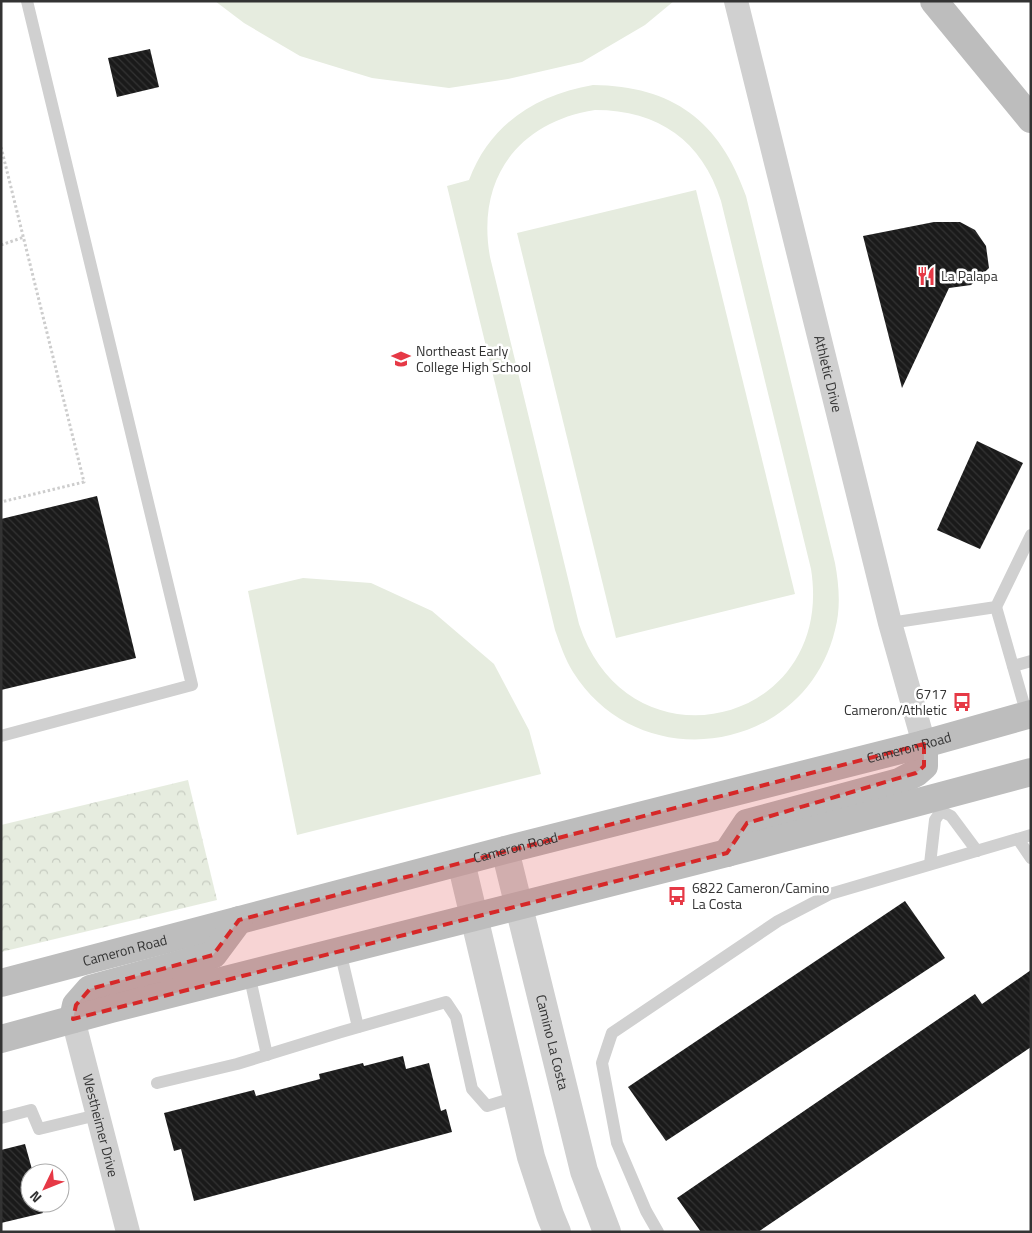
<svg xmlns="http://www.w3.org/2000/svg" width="1032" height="1233" font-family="'Titillium Web',sans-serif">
  <defs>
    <pattern id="forest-crowns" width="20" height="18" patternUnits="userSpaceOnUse" patternTransform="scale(1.25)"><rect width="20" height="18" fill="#e6ecdf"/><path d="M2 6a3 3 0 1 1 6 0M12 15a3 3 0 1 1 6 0" fill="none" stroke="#c6cbc0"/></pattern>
    <pattern id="building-back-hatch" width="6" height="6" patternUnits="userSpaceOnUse" patternTransform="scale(1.25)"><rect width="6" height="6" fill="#1a1a1a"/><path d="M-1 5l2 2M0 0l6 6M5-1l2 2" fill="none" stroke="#333"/></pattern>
  </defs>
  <rect width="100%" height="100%" fill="#fff"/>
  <g fill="#e6ecdf" fill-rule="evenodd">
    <path d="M215 1H674L645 25 582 62 508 79 449 88 372 78 300 56 244 23Z"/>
    <path d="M593 85C673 86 720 121 746 196L835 563C839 585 841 608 835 630 805 754 640 779 573 672 565 659 560 644 555 630L447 186 469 180C490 124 536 95 593 85ZM595 110C659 110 702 141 721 201L811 569C836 726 628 775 579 624L490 257C476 179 518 122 595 110Z"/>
    <path d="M696 190 795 594 616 638 517 233Z"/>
    <path d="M303 578 371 583 432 611 494 664 529 730 541 774 297 835 248 591Z"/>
  </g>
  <path fill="url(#forest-crowns)" d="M188 780 217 900 1 952V825Z"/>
  <g fill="url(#building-back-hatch)">
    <path d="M150 49 159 87 117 97 108 58Z"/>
    <path d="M934 222H960L975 230 986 246 989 268 971 285 949 288 902 388 863 236Z"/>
    <path d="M977 441 1023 463 980 549 937 530Z"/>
    <path d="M97 496 136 658 1 690V519Z"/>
    <path d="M905 901 945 958 666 1141 628 1087Z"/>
    <path d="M1031 970V1047L758 1232H701L677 1198 975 994 982 1004Z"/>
    <path d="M403 1056 406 1069 429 1063 441 1111 446 1109 452 1132 194 1201 181 1149 174 1151 164 1113 254 1090 256 1096 320 1079 319 1074 363 1063 364 1066Z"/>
    <path d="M25 1144 33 1173H30V1203H40L43 1213 1 1223V1150Z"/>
  </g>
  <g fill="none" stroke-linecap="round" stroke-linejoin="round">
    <g stroke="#cdcdcd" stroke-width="3" stroke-dasharray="2.5 2.5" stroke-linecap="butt">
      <path d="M1 147 84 482 1 502"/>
      <path d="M1 245 24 237"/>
    </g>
    <g stroke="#d0d0d0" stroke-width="12">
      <path d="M996 607 1027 715"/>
      <path d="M890 623 996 607 1031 535"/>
      <path d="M1013 666 1031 661"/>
      <path d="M1 736 192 685 27 1"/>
      <path d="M941 811 951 816 977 851"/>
      <path d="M1018 839 1031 858"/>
      <path d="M930 864 935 820 941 811 937 797"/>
      <path d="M340 951 358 1027"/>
      <path d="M249 974 267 1055"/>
      <path d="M157 1083 237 1064 341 1032 446 1002 456 1017 472 1089 487 1106 517 1097"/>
      <path d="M1 1118 31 1110 39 1129 97 1115"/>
      <path d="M658 1232 646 1211 617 1143 602 1063 612 1033 778 921 830 894 1031 835"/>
    </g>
    <g stroke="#d0d0d0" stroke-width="24">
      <path id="s1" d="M736 1 890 623 924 744"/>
      <path id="s2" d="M73 1019 128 1232"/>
    </g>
    <g stroke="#d0d0d0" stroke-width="28">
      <path id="s3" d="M505 850 584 1171 607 1232"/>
      <path d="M461 862 531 1157 550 1215 557 1232"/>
    </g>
    <g stroke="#bdbdbd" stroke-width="28">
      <path d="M934 1 1031 119"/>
      <path d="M727 853 747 823 899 782 916 773 924 766V744"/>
      <path id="s4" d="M1 983 505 850 924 744 1031 714"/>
      <path d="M73 1019 76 1005 90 989 213 955 239 920"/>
      <path d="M1 1039 111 1009 727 853 1031 772"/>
    </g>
  </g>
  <path fill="#d62828" fill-opacity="0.2" stroke="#d62828" stroke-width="4" stroke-dasharray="10 6" stroke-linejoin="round" d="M924 744V766L916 773 747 823 727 853 73 1019 76 1005 90 989 213 955 239 920Z"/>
  <defs>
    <g id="restaurant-bare" transform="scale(1.5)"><path d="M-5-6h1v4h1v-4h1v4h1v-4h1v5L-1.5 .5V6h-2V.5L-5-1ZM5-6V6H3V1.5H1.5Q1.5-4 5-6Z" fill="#e63946" stroke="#fff" stroke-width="2.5" paint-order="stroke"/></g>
    <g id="school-bare" transform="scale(1.5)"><path d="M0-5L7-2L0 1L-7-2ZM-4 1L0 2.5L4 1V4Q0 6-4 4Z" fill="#e63946" stroke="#fff" stroke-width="2.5" paint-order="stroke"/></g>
    <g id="bus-bare" transform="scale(1.5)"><path d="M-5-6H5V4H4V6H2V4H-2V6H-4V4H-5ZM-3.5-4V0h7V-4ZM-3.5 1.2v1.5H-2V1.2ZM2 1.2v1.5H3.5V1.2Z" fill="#e63946" stroke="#fff" stroke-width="2.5" paint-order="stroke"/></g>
  </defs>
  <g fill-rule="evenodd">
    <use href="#restaurant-bare" x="926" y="276"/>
    <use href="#school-bare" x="401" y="359"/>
    <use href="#bus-bare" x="962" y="702"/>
    <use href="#bus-bare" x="677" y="896"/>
  </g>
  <g text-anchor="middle" stroke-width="5" stroke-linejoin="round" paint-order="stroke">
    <g font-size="14" fill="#333" stroke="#fff" text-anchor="start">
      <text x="941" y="281">La Palapa</text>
      <text x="416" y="356">Northeast Early<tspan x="416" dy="16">College High School</tspan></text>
      <text x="947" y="699" text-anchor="end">6717<tspan x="947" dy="16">Cameron/Athletic</tspan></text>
      <text x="692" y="893">6822 Cameron/Camino<tspan x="692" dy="16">La Costa</tspan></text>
    </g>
    <g font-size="14" fill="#333" stroke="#fff">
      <text dy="5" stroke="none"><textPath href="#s1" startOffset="384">Athletic Drive</textPath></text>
      <text dy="5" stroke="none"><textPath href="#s4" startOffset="938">Cameron Road</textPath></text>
      <text dy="5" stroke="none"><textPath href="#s4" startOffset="532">Cameron Road</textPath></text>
      <text dy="5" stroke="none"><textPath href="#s4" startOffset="128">Cameron Road</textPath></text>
      <text dy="5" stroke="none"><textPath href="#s3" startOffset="198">Camino La Costa</textPath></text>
      <text dy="5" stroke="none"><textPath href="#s2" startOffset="110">Westheimer Drive</textPath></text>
    </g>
  </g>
  <rect width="1032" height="1233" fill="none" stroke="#333333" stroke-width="5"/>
  <g transform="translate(45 1188) rotate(227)"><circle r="24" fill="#ffffff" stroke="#adadad"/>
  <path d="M0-4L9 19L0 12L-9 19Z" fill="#e63946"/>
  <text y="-8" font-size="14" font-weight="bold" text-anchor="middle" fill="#333333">N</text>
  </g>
</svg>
